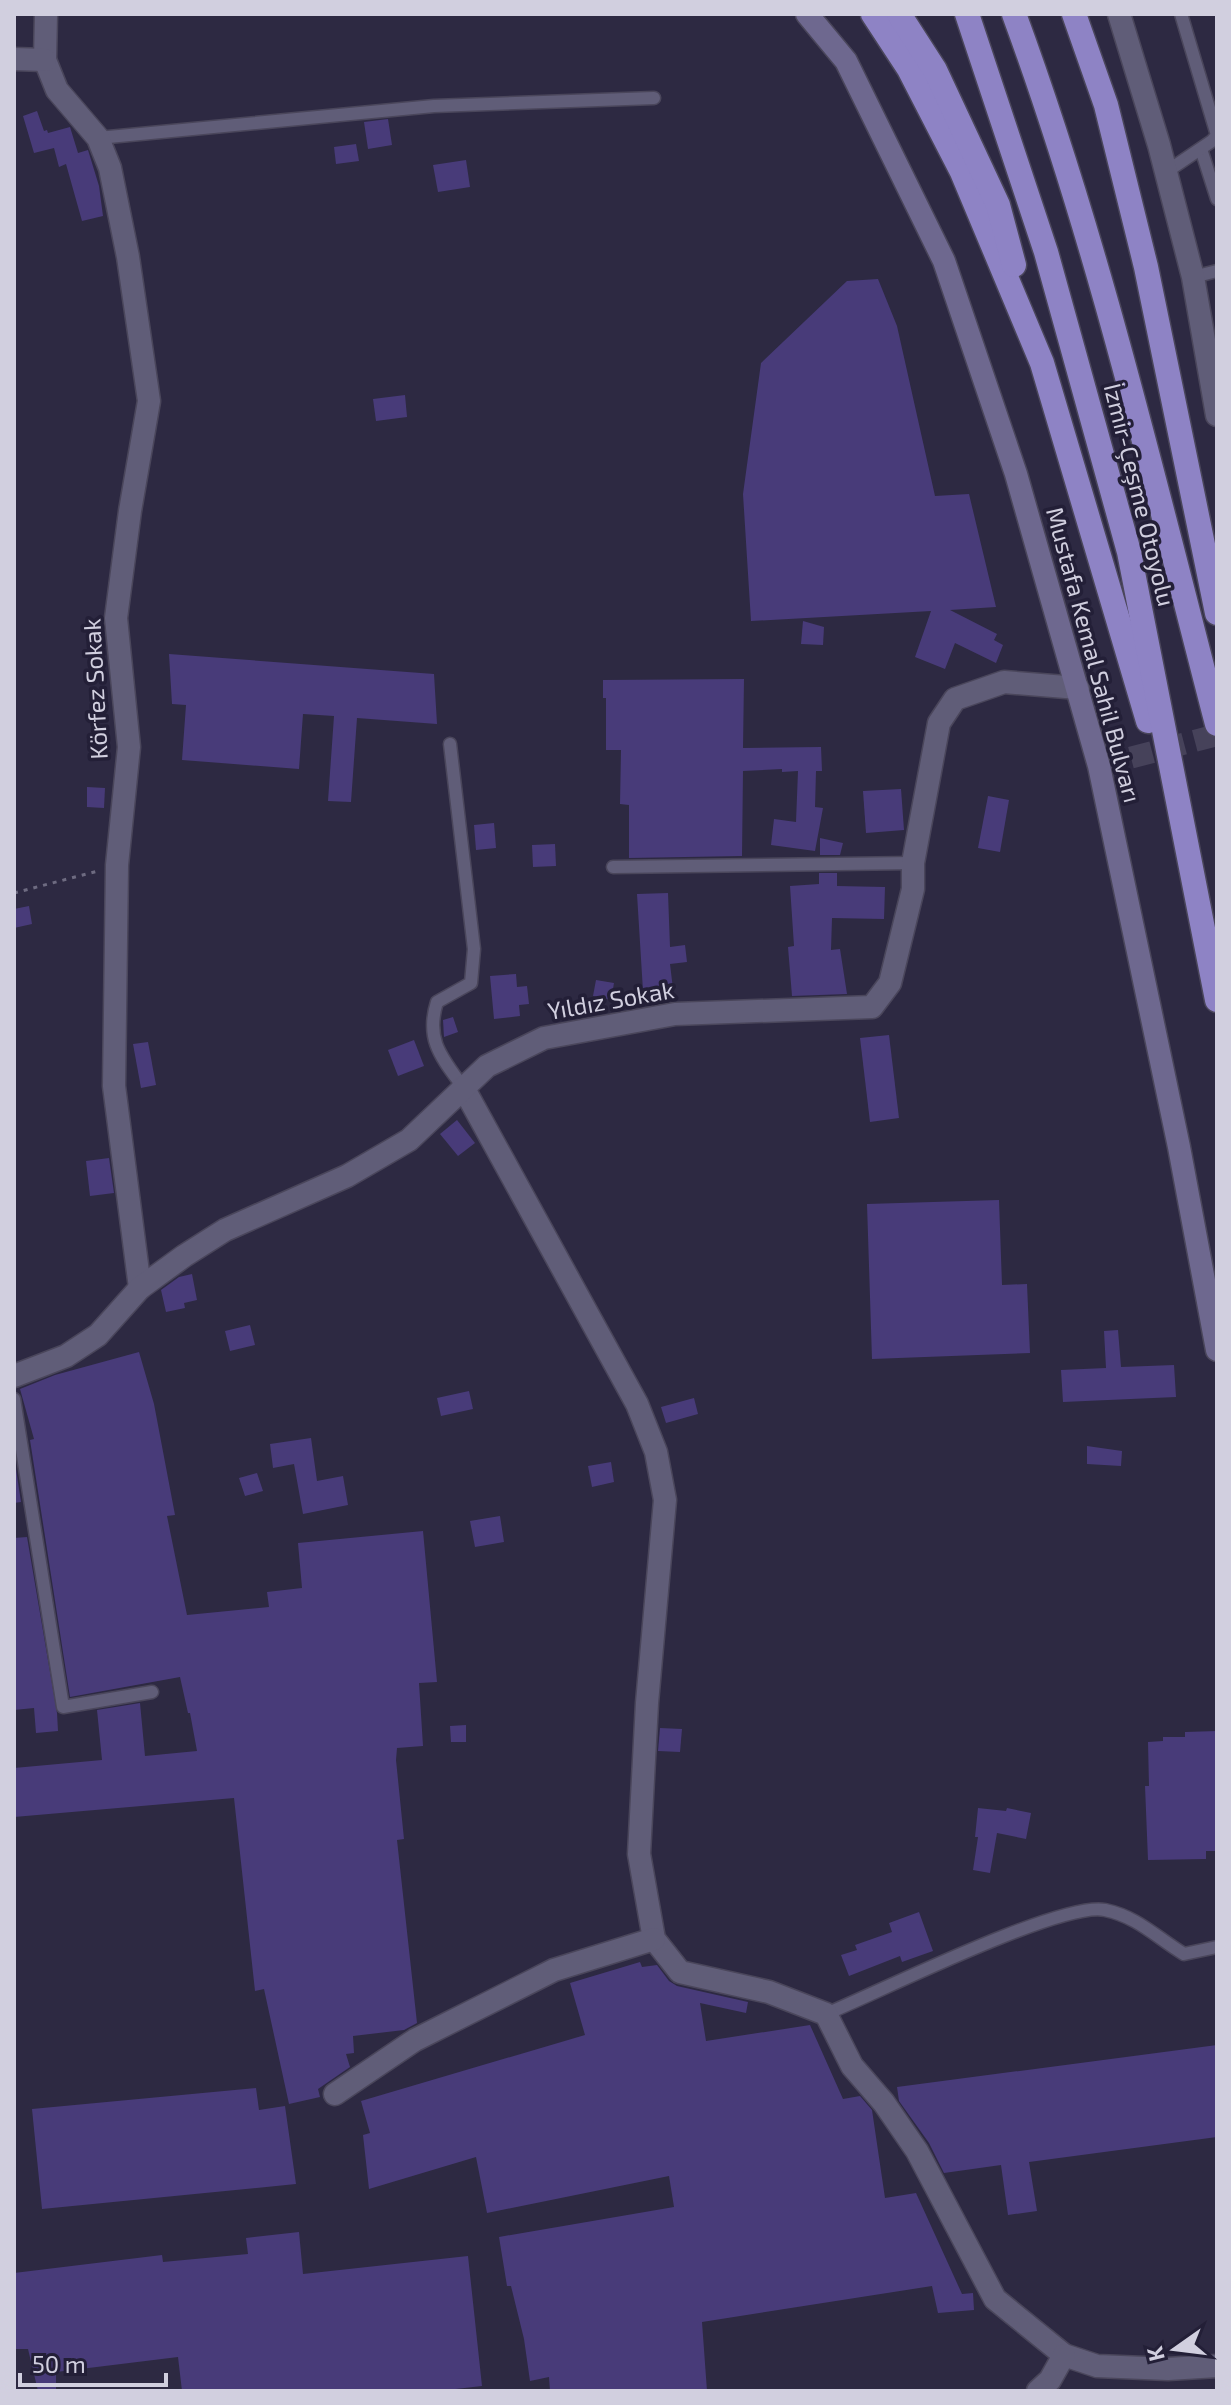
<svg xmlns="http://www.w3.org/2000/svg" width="1231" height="2405" font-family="'Exo 2',sans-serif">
  <rect width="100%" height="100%" fill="#2d2942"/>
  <g fill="#483b79">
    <path d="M37 111 44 131 47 130 48 133 70 127 78 153 88 150 99 186 103 216 82 221 66 164 59 167 54 148 34 153 23 116Z"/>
    <path d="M388 119 392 145 368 149 364 122Z"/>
    <path d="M356 144 359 161 336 164 334 147Z"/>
    <path d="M466 160 470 187 438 192 433 165Z"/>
    <path d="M878 279 897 326 935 496 969 494 996 607 950 610 997 634 994 640 1003 645 996 663 955 643 945 669 915 657 931 611 751 621 743 494 761 363 847 281Z"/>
    <path d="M405 395 407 417 376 421 373 399Z"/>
    <path d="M803 621 824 627 823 645 801 644Z"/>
    <path d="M169 654 434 674 437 724 357 718 351 802 328 801 334 716 303 714 299 769 182 760 186 705 172 704Z"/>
    <path d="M744 679 743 748 821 747 822 771H816L815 807 823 808 815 851 771 845 774 819 796 822 798 771 782 772V769L743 771 742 856 629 858V805L620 804 621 750H606V698H603V680Z"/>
    <path d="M87 787 105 788 104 808 87 807Z"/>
    <path d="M901 789 904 830 866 833 863 791Z"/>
    <path d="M988 796 1009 800 1000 852 978 848Z"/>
    <path d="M494 823 496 848 476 850 474 825Z"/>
    <path d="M820 838 843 843 840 855H820Z"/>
    <path d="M555 844 556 866 533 867 532 845Z"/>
    <path d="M819 873H837V886L885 887 884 919 832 918 831 950 840 949 847 994 792 996 788 947 794 946 790 886 819 884Z"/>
    <path d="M668 893 670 947 685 945 687 962 670 964 673 989 643 991 637 894Z"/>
    <path d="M29 906 32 924 14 928V909Z"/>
    <path d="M516 974 517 987 527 986 529 1004 519 1005 520 1016 494 1019 490 976Z"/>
    <path d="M596 980 614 983 611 1000 593 996Z"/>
    <path d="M453 1017 458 1032 444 1037 443 1020Z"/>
    <path d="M889 1035 899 1118 870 1122 860 1038Z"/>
    <path d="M414 1040 424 1066 398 1076 388 1050Z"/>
    <path d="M148 1042 156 1085 141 1088 133 1044Z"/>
    <path d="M457 1120 475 1143 458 1156 440 1134Z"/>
    <path d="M109 1158 114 1193 90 1196 86 1161Z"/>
    <path d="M999 1200 1002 1285 1027 1284 1030 1353 872 1359 867 1204Z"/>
    <path d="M192 1274 197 1300 184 1303 185 1308 166 1312 161 1290 179 1277Z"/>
    <path d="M250 1325 255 1345 230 1351 225 1331Z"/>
    <path d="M1118 1330 1121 1367 1174 1365 1176 1397 1063 1402 1061 1370 1106 1368 1104 1331Z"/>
    <path d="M139 1352 154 1404 175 1515 167 1516 187 1615 269 1607 267 1592 302 1588 298 1543 423 1531 437 1682 419 1683 423 1746 397 1748 396 1760 404 1839 397 1840 417 2023 404 2030 353 2036 354 2053 346 2054 350 2067 318 2089 320 2097 289 2104 264 1989 255 1991 234 1798 14 1817V1768L102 1760 97 1710 140 1703 145 1756 197 1751 190 1713H188L180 1677 70 1697 30 1440 34 1439 20 1389 55 1375Z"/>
    <path d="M469 1391 473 1409 441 1416 437 1398Z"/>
    <path d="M694 1398 698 1414 666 1423 661 1407Z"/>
    <path d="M311 1438 317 1481 343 1476 348 1505 303 1514 294 1464 273 1468 270 1444Z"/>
    <path d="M1087 1446 1122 1451 1121 1466 1087 1464Z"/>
    <path d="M14 1456 21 1502 14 1503Z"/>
    <path d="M611 1462 614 1482 592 1487 588 1466Z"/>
    <path d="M257 1473 263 1491 245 1496 239 1478Z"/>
    <path d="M500 1516 504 1542 475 1547 470 1521Z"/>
    <path d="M27 1537 57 1713 58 1731 36 1733 34 1708 14 1710V1538Z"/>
    <path d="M466 1725V1742H451L450 1726Z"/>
    <path d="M660 1728 682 1729 680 1752 658 1751Z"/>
    <path d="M1217 1731V1851H1206V1859L1148 1860 1145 1786H1149L1148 1742 1163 1741V1737H1185V1732Z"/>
    <path d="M978 1808 1006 1811 1007 1808 1031 1813 1026 1839 997 1833 990 1873 973 1870 978 1837H975Z"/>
    <path d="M919 1912 933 1951 902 1962 900 1956 849 1976 841 1955 857 1950 855 1945 892 1932 889 1923Z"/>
    <path d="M640 1962 642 1967 657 1965 669 1981 677 1986 748 2002 746 2013 700 2003 706 2041 810 2025 843 2099 860 2096 872 2110 885 2198 916 2193 962 2294 973 2293 974 2310 938 2313 932 2286 702 2322 707 2391H550L549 2377 530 2381 524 2339 511 2286H507L499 2237 674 2207 669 2176 487 2213 476 2157 369 2189 363 2135 370 2133 361 2101 585 2035 570 1983Z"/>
    <path d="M1217 2045V2137L1029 2162 1037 2211 1008 2215 1001 2165 944 2173 929 2143 899 2101 897 2087Z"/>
    <path d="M256 2088 259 2110 285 2106 296 2184 42 2209 32 2109Z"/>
    <path d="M299 2232 303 2274 468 2256 482 2386 438 2391H182L178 2357 56 2372V2391H38L28 2349H14V2273L162 2255 163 2262 248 2254 246 2238Z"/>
  </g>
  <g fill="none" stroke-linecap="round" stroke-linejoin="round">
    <path stroke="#46425a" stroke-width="22" stroke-dasharray="22 11" stroke-linecap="butt" d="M1099 766 1217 735"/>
    <g stroke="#4a465b" stroke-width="15">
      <g id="service">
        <path d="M98 138 434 106 654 98"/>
        <path d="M1201 149 1217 199"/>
        <path d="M1166 172 1212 141 1217 135 1181 14"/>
        <path d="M1193 277 1217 271"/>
        <path d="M450 744 474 949 471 983 437 1002C425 1040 442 1058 463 1087"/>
        <path d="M613 867 913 863"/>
        <path d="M14 1399 63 1707 152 1692"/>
        <path d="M826 2014C877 1993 1061 1901 1105 1910 1138 1917 1156 1937 1184 1954L1217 1947"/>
      </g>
    </g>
    <g stroke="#4a465b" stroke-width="25">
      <g id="minor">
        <path d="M46 14 45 60 57 90 98 138 110 168 128 257 149 401 130 511 116 618 129 747 117 865 114 1086 140 1288"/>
        <path d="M14 59 45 60"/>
        <path d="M463 1087 637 1404 656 1452 665 1500 647 1703 639 1854 654 1939 680 1972 769 1992 826 2014 852 2066 884 2103 917 2151 995 2299 1064 2355 1097 2366 1168 2369 1217 2366"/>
        <path d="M14 1376 66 1356 98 1335 140 1288 184 1256 225 1230 347 1176 409 1140 487 1066 544 1038 675 1014 872 1007 890 983 913 889V863L939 723 955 699 1004 682 1078 688"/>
        <path d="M335 2094 415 2040 554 1970 654 1939"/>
        <path d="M1038 2391 1050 2380 1064 2355"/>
      </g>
    </g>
    <g stroke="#4a465b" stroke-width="25">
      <path id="tertiary" d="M1119 14 1159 145 1193 277 1217 415"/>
    </g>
    <g stroke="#4a465b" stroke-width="25">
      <path id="secondary" d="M807 14 846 61 944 261 1016 474 1099 766 1179 1147 1217 1350"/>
    </g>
    <g stroke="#4a465b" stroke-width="27">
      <g id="motorway">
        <path d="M873 14 909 69 962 172 1042 363 1148 721"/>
        <path d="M899 14 935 70 998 205 1014 265"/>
        <path d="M967 14 1046 252 1129 552 1217 1000"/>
        <path d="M1014 14C1099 245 1155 486 1217 724"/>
        <path d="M1074 14 1106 105 1146 267 1217 613"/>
      </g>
    </g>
    <path stroke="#6e6b81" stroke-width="3" stroke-dasharray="4 6" stroke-linecap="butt" d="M14 893 98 871"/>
    <use href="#service" stroke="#605d78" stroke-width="12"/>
    <use href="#minor" stroke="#605d78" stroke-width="22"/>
    <use href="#tertiary" stroke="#605d78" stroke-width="22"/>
    <use href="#secondary" stroke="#6e688f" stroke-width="22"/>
    <use href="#motorway" stroke="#8e83c5" stroke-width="24"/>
  </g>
  <g text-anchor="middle" stroke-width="7" stroke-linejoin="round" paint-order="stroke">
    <g font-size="24" fill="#d1cfdf" stroke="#231f37">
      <text transform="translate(1139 495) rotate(76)" y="8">İzmir-Çeşme Otoyolu</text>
      <text transform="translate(1093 655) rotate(75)" y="8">Mustafa Kemal Sahil Bulvarı</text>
      <text transform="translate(96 689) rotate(-93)" y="8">Körfez Sokak</text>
      <text transform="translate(611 1001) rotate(-10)" y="8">Yıldız Sokak</text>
    </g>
  </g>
  <rect width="1231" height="2405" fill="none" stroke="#d1cfdf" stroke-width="32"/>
  <g transform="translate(1175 2349) rotate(256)" stroke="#231f37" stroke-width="6" paint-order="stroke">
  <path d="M0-6L14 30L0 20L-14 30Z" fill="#d1cfdf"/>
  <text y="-12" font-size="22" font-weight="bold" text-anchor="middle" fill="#d1cfdf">K</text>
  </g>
  <path d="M20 2373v12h146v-12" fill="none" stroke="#d1cfdf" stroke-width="4"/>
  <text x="32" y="2373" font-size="24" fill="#d1cfdf" stroke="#231f37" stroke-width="6" paint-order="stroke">50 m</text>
</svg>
